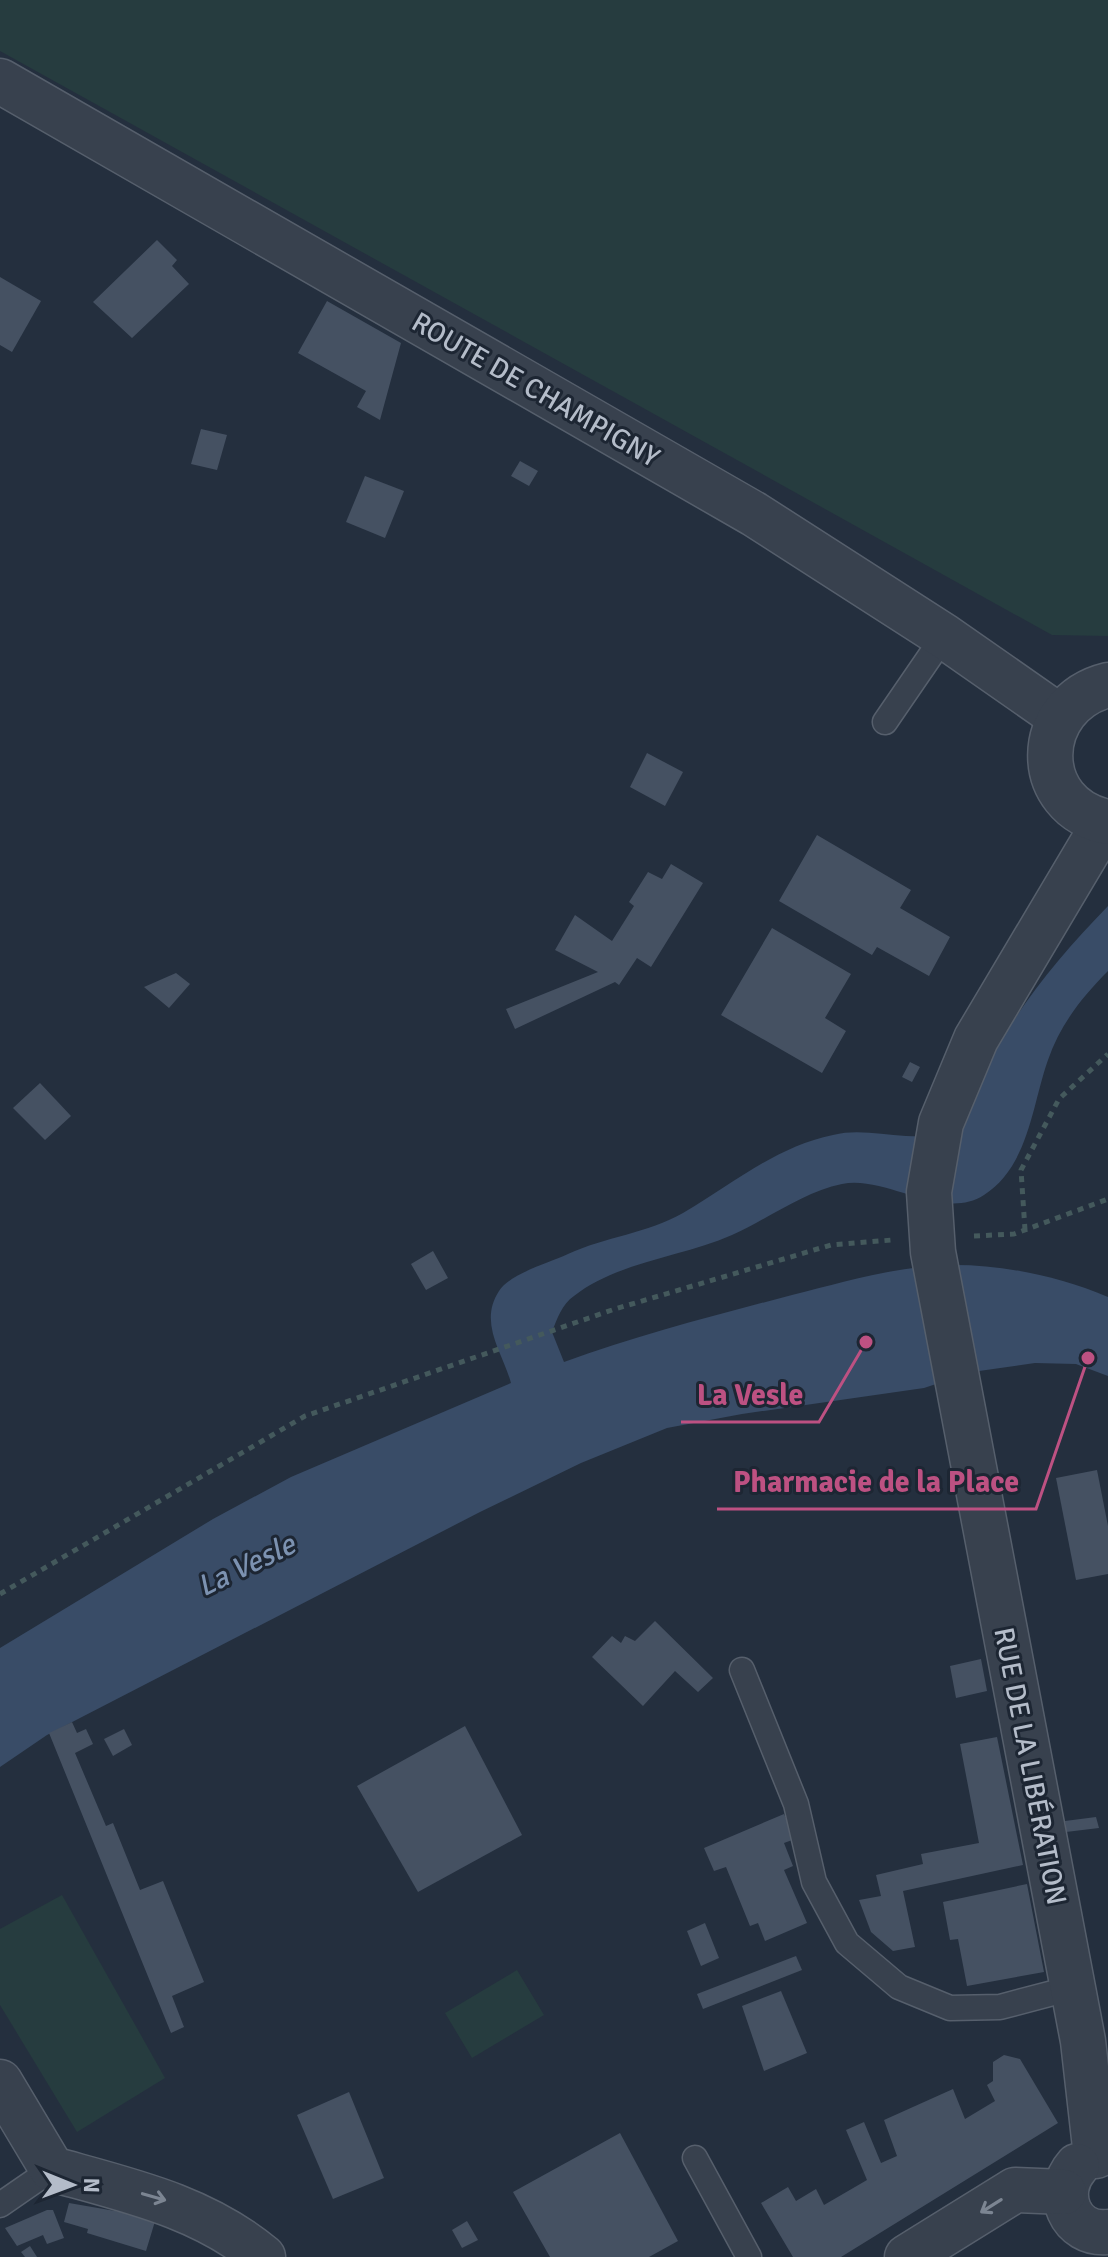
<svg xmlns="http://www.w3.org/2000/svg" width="1108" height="2257" font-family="Signika,sans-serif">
  <rect width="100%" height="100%" fill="#242f3e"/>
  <g fill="#263c3f">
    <path d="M0 0H1108V636L1052 635 0 51Z"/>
    <path d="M62 1895 165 2078 77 2132 0 2005V1929Z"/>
    <path d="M517 1970 544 2015 472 2058 445 2013Z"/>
  </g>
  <path fill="#394c67" d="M1108 906V971C1082 997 1060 1025 1048 1060 1032 1105 1029 1166 984 1195 942 1222 887 1175 842 1184 803 1192 768 1219 732 1235 682 1257 617 1262 574 1296 562 1304 557 1319 552 1332L564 1362C639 1335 716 1315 792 1295 844 1282 900 1265 954 1265 1006 1265 1060 1277 1108 1297V1376L1076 1364 1035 1363 972 1372 924 1388 742 1414 667 1428 581 1463 480 1512 47 1735 0 1767V1648L213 1519 291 1477 511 1383C503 1353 478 1323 499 1291 511 1273 549 1263 568 1254 605 1237 648 1233 683 1213 733 1184 775 1147 833 1135 858 1129 881 1135 906 1136 922 1137 939 1136 955 1135 990 1043 1040 976 1108 906Z"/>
  <g fill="#455162">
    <path d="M157 240 177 260 172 266 189 284 132 338 93 302Z"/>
    <path d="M0 277 41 301 12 352 0 345Z"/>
    <path d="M327 301 401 343 380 420 357 407 366 391 298 353Z"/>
    <path d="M201 429 227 435 217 470 191 464Z"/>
    <path d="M520 461 538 471 529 486 511 476Z"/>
    <path d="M365 476 404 491 385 538 346 522Z"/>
    <path d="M647 753 683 772 665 806 630 787Z"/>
    <path d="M817 835 911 890 900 908 950 937 929 976 877 947 872 955 779 901Z"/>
    <path d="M671 864 703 883 651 967 637 958 619 985 615 982 515 1029 506 1009 598 972 555 950 575 915 612 941 634 906 629 902 648 872 662 879Z"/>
    <path d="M772 928 851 974 825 1018 846 1031 822 1073 721 1015Z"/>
    <path d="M176 973 190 984 169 1008 144 987Z"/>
    <path d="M910 1062 920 1067 912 1082 902 1077Z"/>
    <path d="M40 1083 71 1116 45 1140 13 1108Z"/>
    <path d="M433 1251 448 1278 426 1290 411 1264Z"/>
    <path d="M1097 1470 1108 1526V1574L1076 1580 1056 1478Z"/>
    <path d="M655 1621 713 1678 698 1692 675 1671 643 1706 592 1657 612 1636 621 1643 625 1636 635 1641Z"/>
    <path d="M981 1659 987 1691 956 1698 950 1666Z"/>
    <path d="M72 1722 77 1733 86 1729 93 1744 75 1753 106 1826 113 1823 140 1890 163 1881 204 1982 172 1996 184 2027 171 2033 49 1733Z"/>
    <path d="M465 1726 522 1835 418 1892 357 1786Z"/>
    <path d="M124 1729 132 1745 113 1756 104 1739Z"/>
    <path d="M997 1737 1023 1865 903 1891 915 1947 893 1951 871 1932 859 1900 881 1896 876 1875 923 1864 921 1854 979 1843 960 1744Z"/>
    <path d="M784 1814 795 1839 784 1843 793 1866 784 1870 807 1923 765 1941 758 1923 750 1926 726 1867 714 1871 704 1848Z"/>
    <path d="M1096 1817 1099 1828 1066 1832 1065 1821Z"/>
    <path d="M1027 1884 1044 1972 967 1986 958 1939 950 1940 943 1902Z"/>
    <path d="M705 1923 719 1958 701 1966 687 1931Z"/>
    <path d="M796 1956 802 1970 703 2009 697 1994Z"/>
    <path d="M781 1991 807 2053 764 2071 742 2006Z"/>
    <path d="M1004 2055 1020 2059 1058 2123 841 2257H793L761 2203 788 2187 796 2201 816 2189 824 2205 867 2180 846 2130 864 2122 881 2163 897 2156 884 2120 953 2089 965 2119 995 2101 987 2085 993 2081V2062Z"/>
    <path d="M349 2092 384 2178 333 2199 297 2115Z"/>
    <path d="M620 2133 678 2241 649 2257H550L513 2192Z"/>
    <path d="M69 2203 156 2218 146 2251 87 2233 88 2229 64 2222Z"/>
    <path d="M47 2210H53L64 2238 47 2244 43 2235 17 2246 5 2228Z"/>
    <path d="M467 2221 478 2240 462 2248 452 2230Z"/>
    <path d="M30 2246 37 2257H25L21 2252Z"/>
  </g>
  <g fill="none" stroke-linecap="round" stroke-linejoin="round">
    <g stroke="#565f6c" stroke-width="27">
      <g id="service">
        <path d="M885 722 944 636"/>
        <path d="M742 1670 796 1804 814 1882 847 1943 899 1987 950 2008 1000 2007 1072 1988"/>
        <path d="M695 2158 749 2257"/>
        <path d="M0 2205 52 2169"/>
      </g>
    </g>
    <g stroke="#565f6c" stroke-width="47">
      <g id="minor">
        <path d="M0 2082 52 2169C127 2190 202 2206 263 2257"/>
        <path d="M1096 2156 1083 2041 933 1252 929 1192 941 1123 976 1039 1105 822"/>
        <path d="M1077 2166C1053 2193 1070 2236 1108 2232"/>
        <path d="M907 2257 1015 2190 1064 2192"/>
      </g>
    </g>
    <g stroke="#565f6c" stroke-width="47">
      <g id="tertiary">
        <path d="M0 81 754 514 944 636 1060 717"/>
        <path d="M1108 685C1032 704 1030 807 1108 822"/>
      </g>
    </g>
    <g stroke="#44595c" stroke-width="5" stroke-dasharray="6 6" stroke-linecap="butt">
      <path d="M1025 1230 1021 1170 1059 1099 1108 1054"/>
      <path d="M974 1236 1014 1234 1108 1199"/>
      <path d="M0 1594 305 1416 615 1309 831 1245 892 1240"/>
    </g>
    <use href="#service" stroke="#38414e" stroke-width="24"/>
    <use href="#minor" stroke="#38414e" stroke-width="44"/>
    <use href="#tertiary" stroke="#38414e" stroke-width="44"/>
  </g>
  <defs><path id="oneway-shaft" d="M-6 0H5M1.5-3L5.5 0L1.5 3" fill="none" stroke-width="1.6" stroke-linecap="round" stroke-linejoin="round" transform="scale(2)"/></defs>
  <g stroke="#7c8592">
    <use href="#oneway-shaft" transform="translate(154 2197) rotate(16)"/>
    <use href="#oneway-shaft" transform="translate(991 2206) rotate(148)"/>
  </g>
  <g text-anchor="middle" stroke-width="6" stroke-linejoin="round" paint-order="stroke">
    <g font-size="28" fill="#b4bcc9" stroke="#1d2633">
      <text transform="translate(536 389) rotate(30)" y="10">ROUTE DE CHAMPIGNY</text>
      <text transform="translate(1031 1766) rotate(79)" y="10">RUE DE LA LIBÉRATION</text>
    </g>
    <g font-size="30" font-style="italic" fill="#7c92b1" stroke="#1d2633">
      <text transform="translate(246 1565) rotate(-26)" y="10">La Vesle</text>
    </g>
  </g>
  <path fill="none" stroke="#bd5182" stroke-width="3" d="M866 1342L819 1422H681M1088 1358L1036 1509H717"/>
  <g fill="#bd5182" stroke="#1d2633" stroke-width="3">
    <circle cx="866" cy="1342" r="8"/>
    <circle cx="1088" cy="1358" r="8"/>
  </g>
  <g font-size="30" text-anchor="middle" font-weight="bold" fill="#bd5182" stroke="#1d2633" stroke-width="6" stroke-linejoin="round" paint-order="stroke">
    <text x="750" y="1405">La Vesle</text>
    <text x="876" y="1492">Pharmacie de la Place</text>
  </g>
  <g transform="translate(72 2185) rotate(91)" stroke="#1d2633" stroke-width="6" paint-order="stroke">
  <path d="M0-6L14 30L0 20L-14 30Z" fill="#b4bcc9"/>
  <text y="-12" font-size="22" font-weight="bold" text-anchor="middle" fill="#b4bcc9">N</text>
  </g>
</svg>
